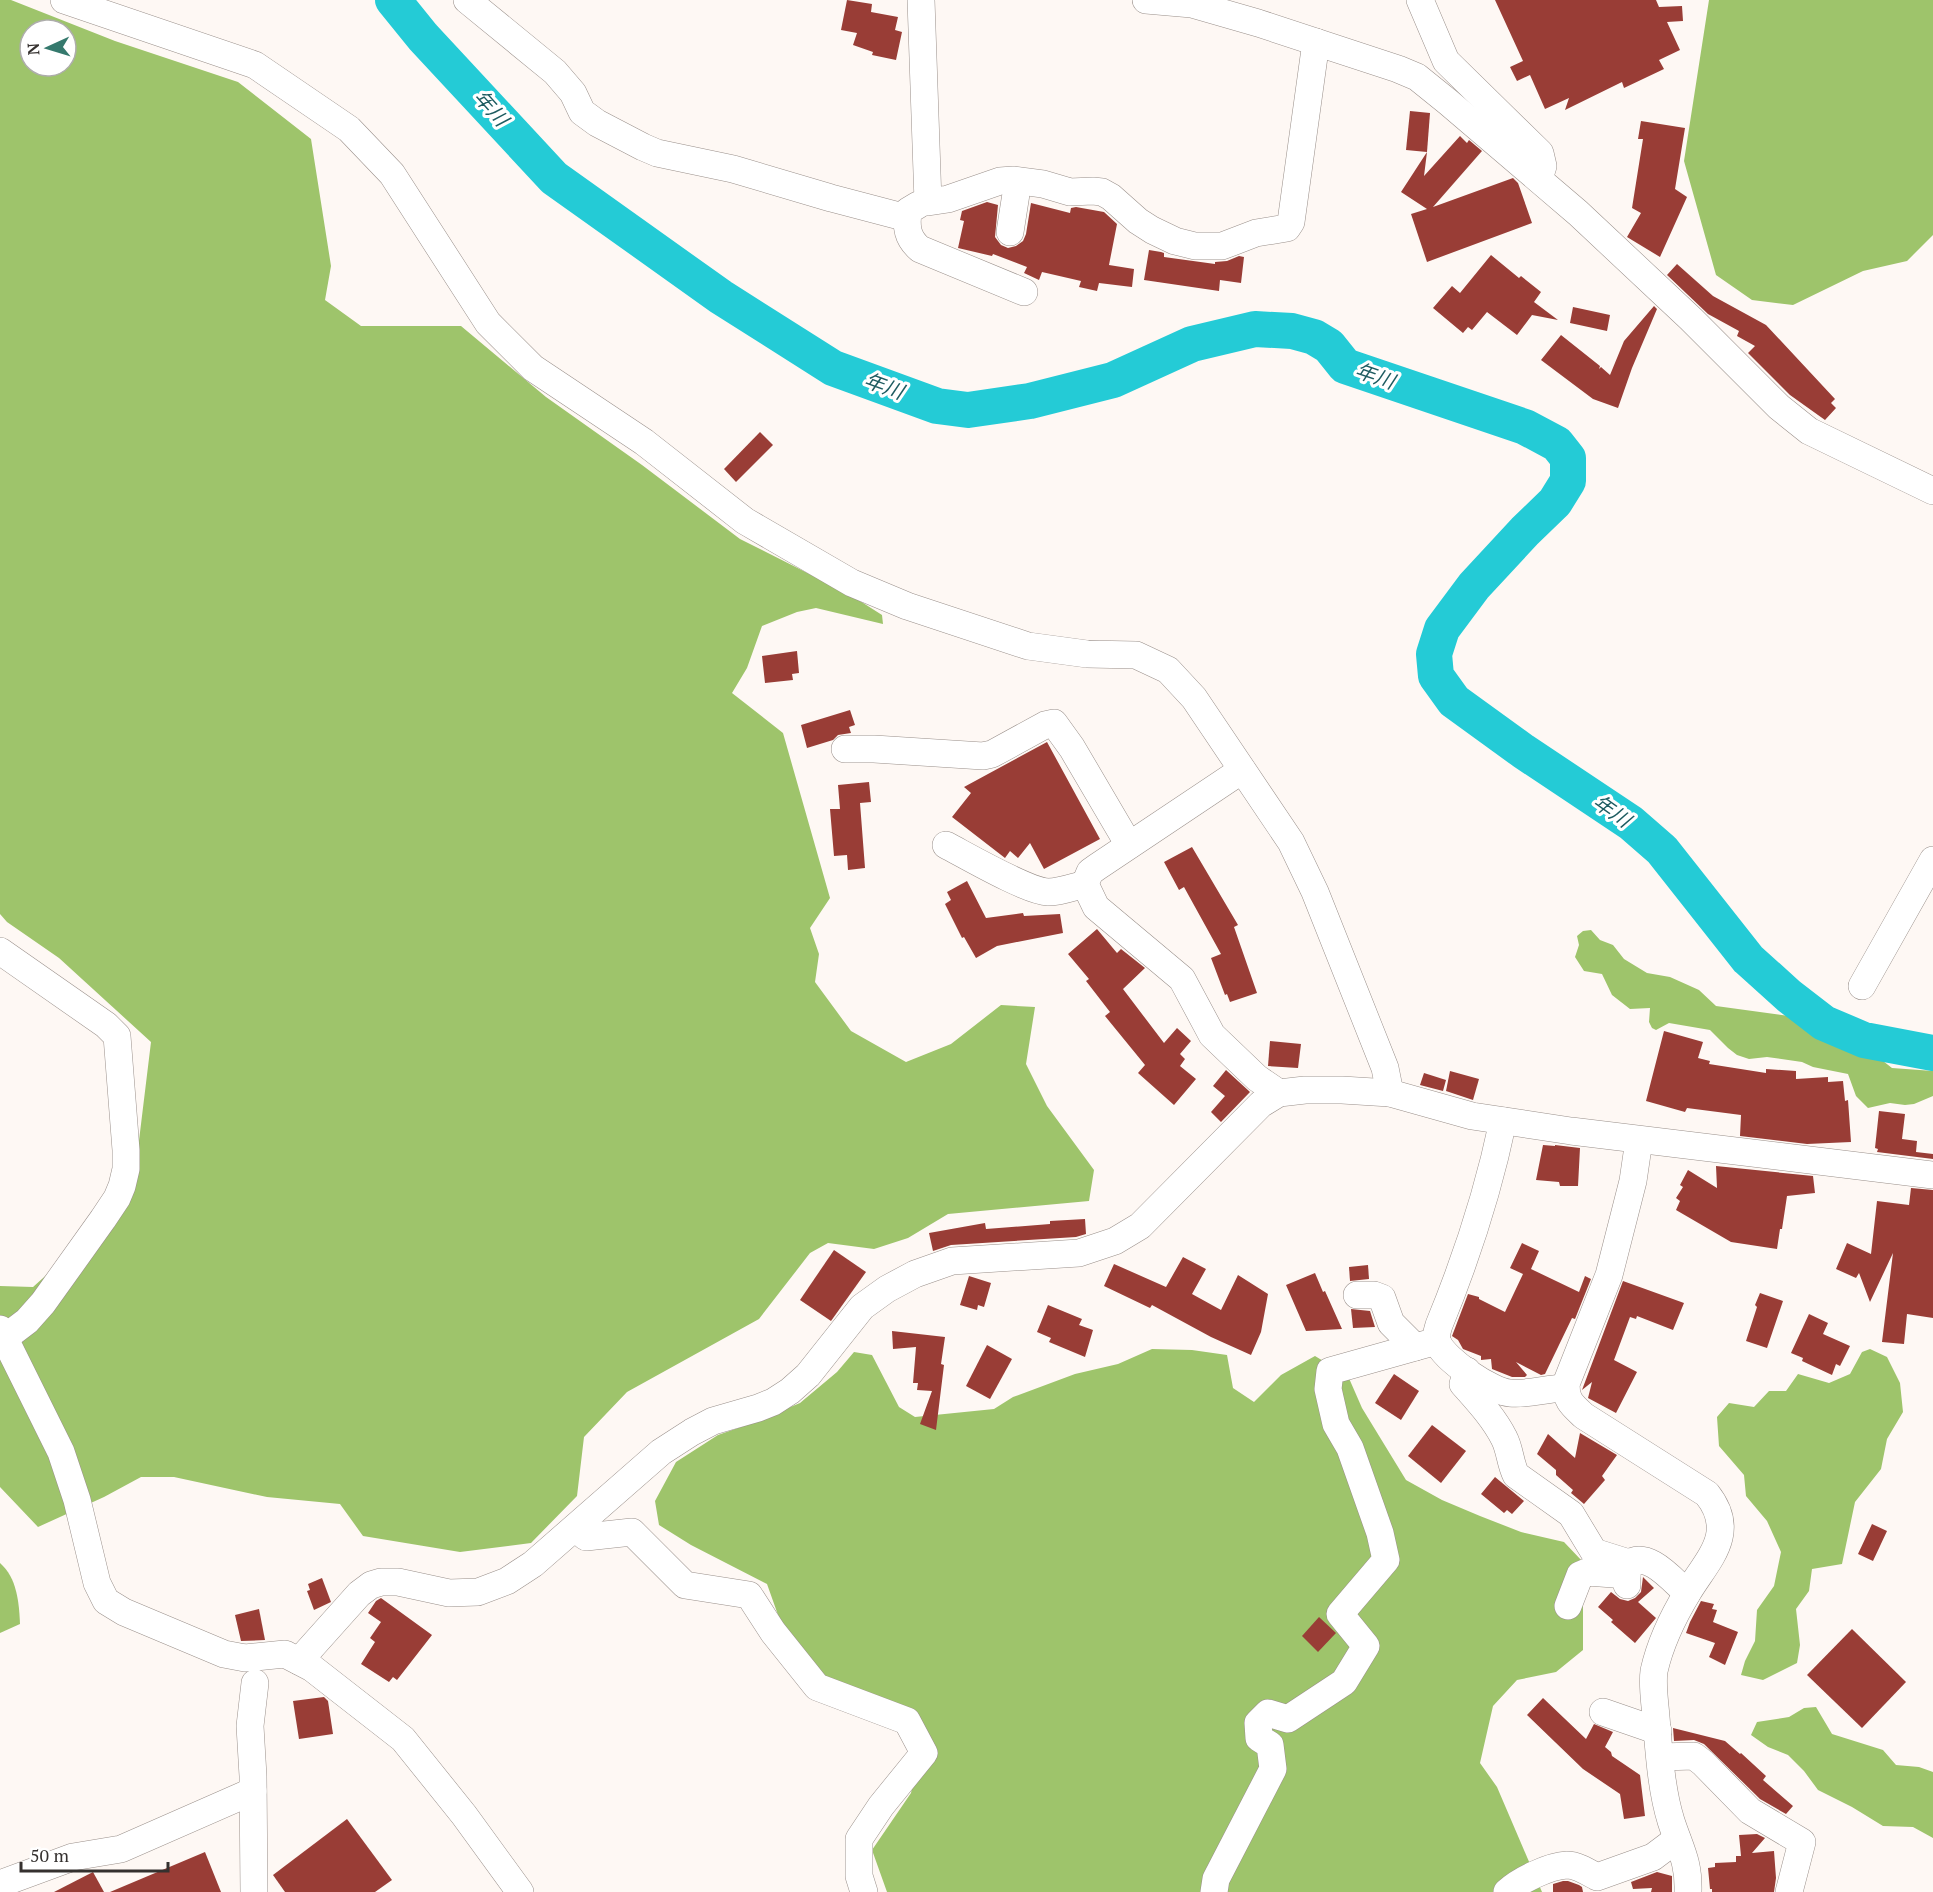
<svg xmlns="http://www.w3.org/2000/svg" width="1933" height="1892" font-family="'PT Serif','Noto Sans JP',serif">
  <rect width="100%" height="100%" fill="#fef8f4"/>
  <g fill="#9ec46b" fill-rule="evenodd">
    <path d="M0 0H11L115 41 238 82 311 139 331 266 325 300 361 326H461L546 397 642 465 740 539 849 594 882 615 883 624 816 608 797 612 762 626 747 668 732 693 783 733 830 898 810 928 819 954 815 982 851 1031 906 1062 951 1044 1001 1005 1035 1007 1026 1064 1047 1106 1094 1170 1089 1201 948 1214 908 1238 874 1249 828 1243 810 1253 759 1319 627 1392 584 1437 577 1496 531 1543 460 1552 363 1536 340 1504 267 1497 174 1477H141L104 1497 38 1527 0 1487V1286L33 1287 132 1198 151 1042 59 958 7 922 0 914ZM30 30H66V66H30Z"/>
    <path d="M1709 0H1933V235L1907 261 1863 271 1793 305 1752 300 1716 275 1684 161Z"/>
    <path d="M1591 930 1600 940 1613 945 1624 959 1647 973 1670 977 1699 990 1716 1006 1789 1016 1804 1026 1846 1046 1874 1054 1892 1068 1933 1071V1096L1914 1104 1905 1105 1890 1103 1868 1108 1856 1096 1848 1074 1813 1067 1802 1062 1767 1057 1749 1059 1737 1055 1728 1048 1710 1030 1669 1023 1656 1030 1652 1028 1649 1022 1650 1008 1630 1009 1612 995 1602 974 1584 971 1575 957 1579 945 1577 936 1583 931Z"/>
    <path d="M1152 1349 1192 1350 1227 1355 1233 1388 1254 1402 1281 1375 1315 1356 1348 1376 1362 1408 1406 1480 1442 1500 1480 1516 1521 1532 1564 1542 1583 1562V1650L1556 1672 1517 1680 1493 1706 1480 1763 1497 1787 1542 1892H887L872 1850 911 1793 919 1755 898 1715 828 1685 783 1629 767 1584 691 1545 659 1525 655 1501 676 1462 718 1435 755 1422 800 1403 837 1372 854 1352 872 1355 899 1407 915 1417 994 1409 1013 1397 1075 1374 1118 1364Z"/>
    <path d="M1870 1349 1887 1357 1900 1383 1903 1412 1887 1439 1881 1469 1855 1502 1842 1564 1812 1569 1809 1591 1796 1609 1800 1645 1797 1663 1763 1680 1741 1675 1745 1661 1755 1641 1757 1610 1774 1586 1781 1552 1767 1521 1746 1496 1744 1475 1719 1446 1717 1417 1729 1403 1754 1407 1769 1391H1786L1798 1374 1829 1383 1850 1374 1862 1352Z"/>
    <path d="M0 1563C17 1578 19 1602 20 1624L0 1633Z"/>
    <path d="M1816 1707 1832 1734 1883 1750 1896 1765 1919 1767 1933 1772V1838L1913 1827 1883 1826 1852 1807 1818 1790 1804 1771 1788 1755 1768 1747 1751 1735 1757 1722 1789 1717 1804 1708Z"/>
  </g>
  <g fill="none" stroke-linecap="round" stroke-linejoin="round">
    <path stroke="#24cbd6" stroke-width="36" d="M393 0 423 37 554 178 721 297 833 368 937 406 968 410 1030 401 1113 380 1192 344 1255 329 1292 331 1314 337 1329 346 1345 366 1525 427 1557 444 1568 458V481L1555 502 1525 531 1474 586 1442 629 1434 654 1436 676 1454 701 1523 751 1631 823 1662 850 1748 959 1789 996 1824 1023 1864 1040 1933 1053"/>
  </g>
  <g fill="#993d36">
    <path d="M847 0 872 4 871 12 898 17 895 30 902 32 896 60 872 55 873 52 853 45 857 33 841 30Z"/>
    <path d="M1495 0H1656L1659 7 1682 6 1683 21 1667 22 1680 50 1659 60 1664 69 1624 88 1622 82 1565 110 1569 98 1545 109 1530 75 1517 81 1510 67 1523 61Z"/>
    <path d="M1410 111 1430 113 1427 152 1406 150Z"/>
    <path d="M1641 121 1685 128 1675 189 1687 197 1660 257 1627 237 1641 213 1632 208 1643 139H1638Z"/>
    <path d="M1460 136 1467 143 1469 140 1482 151 1433 207 1513 178 1518 183 1532 223 1427 262 1411 214 1427 209 1401 192 1427 152 1424 176Z"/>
    <path d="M987 202 998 205 995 237 1001 245 1008 248 1016 246 1023 241 1026 234 1031 203 1070 213 1071 208 1076 207 1104 212 1117 224 1109 265 1134 269 1132 287 1099 283 1097 291 1079 287 1081 281 1042 272 1039 280 1024 273 1027 267 993 254 992 256 958 248 964 221 960 220 962 211Z"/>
    <path d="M1149 250 1161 252 1164 253V257L1215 264V262L1227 261 1239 256 1244 257 1241 283 1220 280 1219 291 1144 280Z"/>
    <path d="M1491 255 1519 278 1521 276 1541 292 1534 302 1558 320 1532 315 1517 335 1487 312 1472 330 1468 327 1463 333 1433 308 1452 286 1460 293Z"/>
    <path d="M1677 264 1713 296 1766 325 1835 399 1831 403 1836 408 1825 420 1790 395 1748 353 1755 346 1737 336 1739 331 1708 314 1667 275Z"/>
    <path d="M1654 306 1657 309 1632 368 1618 408 1593 399 1541 360 1561 335 1600 366 1599 369 1601 367 1610 375 1624 341Z"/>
    <path d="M1573 307 1610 315 1607 331 1570 323Z"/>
    <path d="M760 432 773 445 736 482 724 469Z"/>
    <path d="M797 651 799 673 792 674 793 680 765 683 762 656Z"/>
    <path d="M850 710 855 725 849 727 851 733 838 735 833 740 807 748 801 725Z"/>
    <path d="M1047 742 1100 839 1044 869 1030 843 1018 858 1010 851 1005 858 952 817 971 793 964 787Z"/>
    <path d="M869 782 871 802 860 803 865 868 848 870 847 855 834 856 830 809H840L838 785Z"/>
    <path d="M1192 847 1238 925 1234 927 1257 993 1230 1002 1227 994 1225 995 1211 958 1221 954 1184 887 1179 890 1164 862Z"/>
    <path d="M967 881 986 918 1023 913 1024 916 1060 914 1063 933 997 946 976 958 964 937 962 938 945 904 951 900 947 892Z"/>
    <path d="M1097 929 1117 953 1121 949 1145 968 1123 989 1164 1043 1177 1028 1191 1041 1180 1054 1185 1059 1180 1066 1196 1079 1174 1105 1138 1073 1145 1065 1105 1016 1110 1012 1086 981 1089 979 1068 954Z"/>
    <path d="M1664 1031 1703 1042 1698 1058 1710 1061 1709 1064 1766 1073V1069L1796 1071V1079L1828 1077V1082L1843 1081 1845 1101 1848 1100 1851 1142 1807 1144 1740 1136 1741 1115 1687 1108 1685 1112 1646 1101Z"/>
    <path d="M1270 1041 1301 1044 1298 1068 1268 1066Z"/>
    <path d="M1226 1070 1250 1092 1221 1122 1211 1112 1225 1096 1213 1086Z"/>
    <path d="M1450 1071 1479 1079 1473 1100 1446 1091Z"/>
    <path d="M1424 1073 1446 1080 1443 1091 1420 1085Z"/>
    <path d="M1879 1111 1905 1114 1902 1139 1917 1141 1916 1152 1933 1154V1159L1877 1152 1878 1149 1875 1148Z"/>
    <path d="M1543 1145 1555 1146V1145L1580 1148 1578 1186H1560L1559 1182 1536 1180Z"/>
    <path d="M1716 1166 1813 1176 1815 1193 1787 1196 1782 1229H1780L1777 1249 1731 1242 1676 1210 1680 1201 1676 1198 1683 1187 1680 1185 1688 1170 1717 1188Z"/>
    <path d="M1911 1188 1933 1190V1318L1907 1314 1904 1344 1882 1342 1893 1253 1870 1302 1859 1273 1856 1278 1836 1269 1847 1243 1871 1254 1877 1201 1909 1205Z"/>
    <path d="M1085 1219 1086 1234 1076 1237 951 1245 933 1251 929 1233 985 1223 986 1229 1050 1224V1221Z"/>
    <path d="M1522 1243 1539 1251 1531 1269 1579 1292 1585 1276 1591 1279 1575 1319 1572 1318 1545 1374 1541 1375 1516 1362 1527 1375 1525 1377H1512L1492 1369 1491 1359 1481 1360V1356L1463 1349 1458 1340 1452 1336 1468 1294 1479 1297V1299L1505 1312 1523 1274 1510 1268Z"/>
    <path d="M834 1250 866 1272 831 1321 800 1300Z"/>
    <path d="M1183 1257 1206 1269 1192 1294 1221 1310 1238 1275 1268 1294 1261 1332 1251 1355 1211 1337 1152 1305 1150 1308 1104 1286 1114 1264 1166 1287Z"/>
    <path d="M1368 1265 1369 1279 1350 1281 1349 1267Z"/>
    <path d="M1315 1273 1323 1292 1325 1291 1342 1329 1306 1331 1286 1285Z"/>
    <path d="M969 1276 991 1283 984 1307 978 1305 977 1310 960 1305Z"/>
    <path d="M1623 1281 1684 1303 1673 1330 1637 1316 1636 1319 1630 1317 1614 1360 1637 1372 1616 1413 1588 1398 1592 1382 1582 1390Z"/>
    <path d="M1760 1293 1783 1301 1767 1348 1746 1341 1757 1307 1755 1305Z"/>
    <path d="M1048 1305 1082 1319 1079 1325 1093 1330 1085 1357 1049 1342 1051 1338 1037 1332Z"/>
    <path d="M1351 1309 1370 1311 1375 1327 1353 1328Z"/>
    <path d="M1809 1314 1828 1323 1823 1334 1850 1346 1840 1366 1836 1364 1832 1375 1802 1361 1803 1358 1791 1353Z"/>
    <path d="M892 1331 945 1337 941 1364 944 1365 936 1430 920 1424 932 1391 917 1390 918 1383H913L916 1347 893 1349Z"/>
    <path d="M987 1345 1012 1359 990 1399 966 1386Z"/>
    <path d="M1394 1374 1419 1391 1401 1420 1375 1403Z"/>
    <path d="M1432 1425 1466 1451 1441 1483 1408 1456Z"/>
    <path d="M1580 1433 1617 1455 1602 1476 1605 1480 1584 1504 1571 1493 1573 1490 1556 1475V1470L1537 1454 1548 1434 1575 1458Z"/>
    <path d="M1495 1477 1524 1501 1512 1514 1507 1510 1504 1513 1481 1494Z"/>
    <path d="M1872 1524 1887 1531 1873 1561 1858 1554Z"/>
    <path d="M1643 1577 1654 1588 1638 1602 1656 1618 1635 1643 1611 1622 1613 1620 1598 1607 1611 1592 1620 1599 1628 1601 1635 1598 1641 1592Z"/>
    <path d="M322 1578 331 1602 314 1610 307 1591 310 1590 308 1584Z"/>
    <path d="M381 1598 432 1635 397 1680 393 1677 389 1682 361 1664 375 1642 370 1638 381 1622 368 1613 376 1601Z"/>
    <path d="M1701 1601 1714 1604 1712 1609 1717 1610 1713 1622 1738 1632 1725 1665 1709 1657 1715 1643 1686 1633 1690 1622Z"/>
    <path d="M259 1609 265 1640 241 1641 235 1615Z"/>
    <path d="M1319 1617 1336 1633 1318 1652 1302 1636Z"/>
    <path d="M1852 1629 1906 1682 1862 1728 1807 1675Z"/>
    <path d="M324 1697 328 1701 333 1734 299 1739 293 1701Z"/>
    <path d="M1543 1698 1586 1739 1594 1724 1613 1732 1605 1747 1611 1752 1612 1756 1640 1775 1645 1816 1624 1819 1620 1794 1583 1769 1527 1715Z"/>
    <path d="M1673 1728 1725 1741 1740 1754 1741 1753 1766 1776 1763 1780 1793 1806 1786 1814 1760 1799 1704 1744 1694 1740 1674 1741Z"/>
    <path d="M347 1819 392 1880 375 1892H285L273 1875Z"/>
    <path d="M1757 1834 1765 1838 1752 1853 1774 1851 1776 1878 1774 1892H1712V1889H1710L1708 1868 1715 1867V1863L1736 1862V1856H1741L1739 1835Z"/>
    <path d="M205 1852 221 1892H110Z"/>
    <path d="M93 1872 104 1892H54Z"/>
    <path d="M1657 1872 1672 1876V1892H1651L1652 1888 1633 1889 1631 1882Z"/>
    <path d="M1563 1881H1568L1579 1885 1582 1887 1583 1892H1553V1884Z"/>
  </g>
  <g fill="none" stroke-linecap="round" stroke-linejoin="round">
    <g stroke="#9a908b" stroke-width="28">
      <g id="minor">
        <path d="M64 0 255 65 349 129 392 174 488 323 533 368 644 442 745 521 852 583 907 606 1028 646 1087 654 1136 655 1168 670 1194 698 1291 842 1315 892 1385 1068 1390 1093"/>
        <path d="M467 0 555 72 573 93 582 112 597 123 643 147 657 153 733 169 831 198 907 218"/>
        <path d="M921 0 928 202 948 199 1000 181 1013 180 1043 184 1070 192 1093 191 1102 192 1111 197 1138 221 1152 230 1175 241 1195 246H1222L1256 233 1287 228 1291 222 1316 42"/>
        <path d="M1146 0 1192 4 1258 23 1398 69 1417 77 1448 102 1578 213 1691 319 1779 407 1809 431 1933 491"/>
        <path d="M1420 0 1446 61 1540 153 1543 166 1539 179"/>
        <path d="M918 205 908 211C906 227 907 238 920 249L1024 292"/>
        <path d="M1010 232 1018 181"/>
        <path d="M845 749H874L983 756 992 754 1045 725 1054 723 1072 748 1129 845"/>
        <path d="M1242 770 1097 867 1090 872 1085 884 1096 907 1182 979 1212 1035 1257 1078 1279 1093"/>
        <path d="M946 845C967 856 1027 891 1048 892 1060 892 1073 887 1085 884"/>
        <path d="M0 951 106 1025 117 1036 126 1150V1169L122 1186 117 1198 103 1219 43 1303 27 1321 6 1337"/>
        <path d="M1862 986 1933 860"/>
        <path d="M1503 1121C1488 1193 1467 1257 1439 1325 1437 1332 1435 1337 1438 1343 1445 1360 1492 1392 1510 1393 1528 1395 1548 1388 1566 1388"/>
        <path d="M1639 1140 1633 1181 1609 1275 1566 1384C1566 1401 1572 1405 1584 1416L1707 1494C1738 1533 1708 1559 1688 1592 1674 1615 1660 1644 1654 1671 1652 1686 1655 1703 1656 1717 1659 1751 1661 1789 1671 1821 1680 1849 1689 1861 1688 1892"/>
        <path d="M1357 1295H1374L1382 1298 1391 1323 1415 1347"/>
        <path d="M0 1329 61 1452 77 1500 97 1583 106 1601 124 1612 224 1654 245 1658 285 1654 312 1668 403 1739 464 1815 520 1892"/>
        <path d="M1467 1371 1463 1384C1478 1401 1494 1418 1504 1438 1510 1449 1510 1463 1516 1475L1571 1514 1594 1552 1629 1563"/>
        <path d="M575 1528 586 1537 632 1532 685 1585 749 1595 773 1632 817 1687 907 1721 924 1753 881 1806 859 1839V1876L864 1892"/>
        <path d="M1627 1585V1565C1647 1548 1673 1581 1687 1593"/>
        <path d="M1568 1606 1580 1575 1587 1572 1627 1575"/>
        <path d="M299 1661 359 1594 371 1585 381 1582H398L449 1593 478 1592 507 1581 533 1564 661 1452 692 1432 713 1421 758 1408 773 1402 790 1391 808 1375 862 1307 887 1289 915 1274 952 1261 1079 1253 1115 1241 1140 1226 1261 1104 1279 1093 1305 1090H1342L1390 1093 1472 1116 1571 1131 1933 1175"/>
        <path d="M1603 1712 1658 1731"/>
        <path d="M1661 1757 1694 1756 1703 1763 1750 1811 1802 1842 1789 1892"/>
        <path d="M0 1884 73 1857 121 1849 253 1791"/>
        <path d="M254 1892 253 1776 250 1726 255 1683"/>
        <path d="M1214 1892 1216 1879 1273 1769 1270 1745 1259 1738 1258 1723 1268 1713 1288 1719 1344 1682 1366 1646 1340 1614 1386 1560 1380 1533 1350 1448 1336 1424 1328 1389 1330 1371 1437 1341"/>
        <path d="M1507 1892C1520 1880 1549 1866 1567 1865 1577 1865 1588 1872 1597 1877L1653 1857 1677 1839"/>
      </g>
    </g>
    <use href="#minor" stroke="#fff" stroke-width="27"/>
  </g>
  <g text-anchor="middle" stroke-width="6" stroke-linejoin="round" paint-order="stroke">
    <g font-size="20" font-style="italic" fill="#1e5c61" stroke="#fff">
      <text transform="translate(491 108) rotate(48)" y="7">年川</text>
      <text transform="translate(1375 376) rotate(19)" y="7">年川</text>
      <text transform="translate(884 386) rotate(20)" y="7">年川</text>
      <text transform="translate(1612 811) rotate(35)" y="7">年川</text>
    </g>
  </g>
  <g transform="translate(48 48) rotate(266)"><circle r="28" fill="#ffffff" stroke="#aeadac" stroke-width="1.5"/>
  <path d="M0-4.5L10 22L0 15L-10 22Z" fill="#35796d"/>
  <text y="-9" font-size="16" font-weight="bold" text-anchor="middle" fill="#35312f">N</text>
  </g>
  <path d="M21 1862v9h147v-9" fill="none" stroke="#35312f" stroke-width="3"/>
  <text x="30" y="1862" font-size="18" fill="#35312f" stroke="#ffffff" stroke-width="4.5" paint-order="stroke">50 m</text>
</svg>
